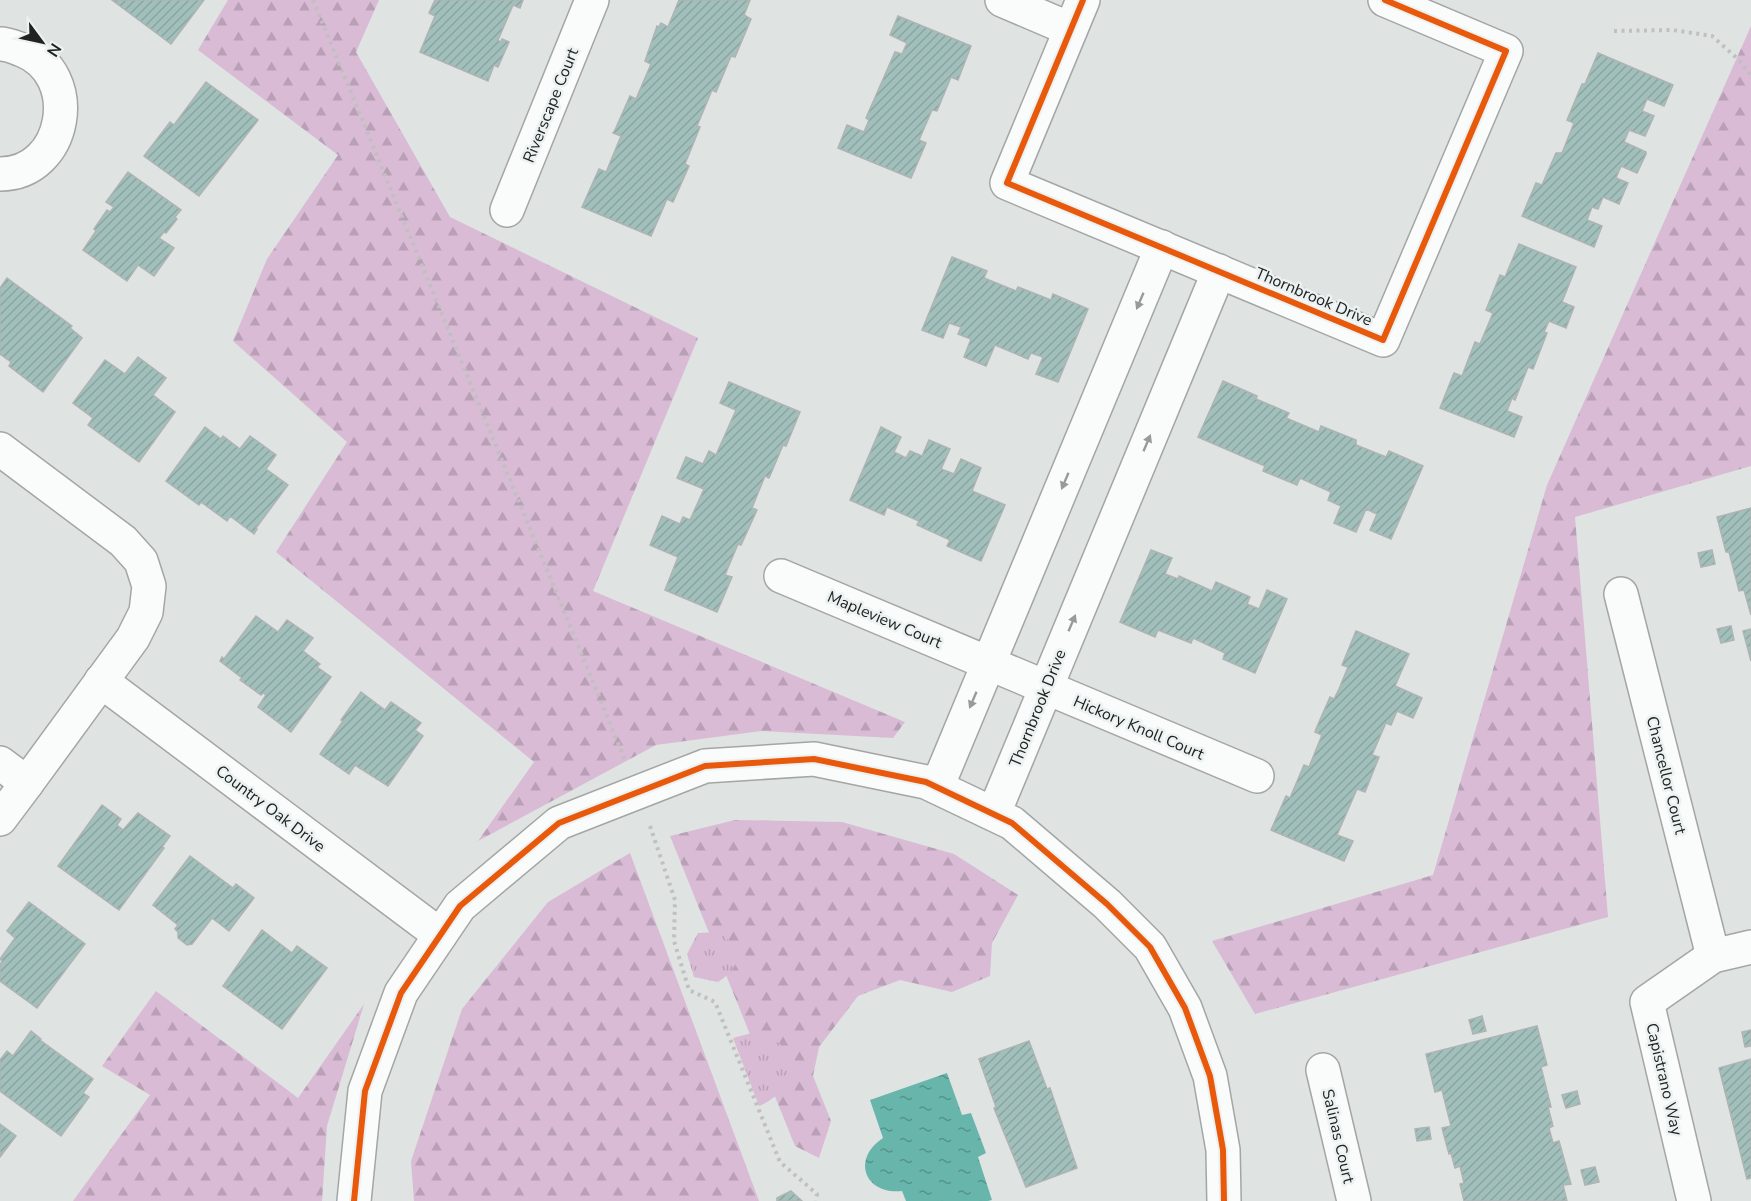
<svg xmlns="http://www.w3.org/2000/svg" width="1751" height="1201" font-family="'Nunito Sans',sans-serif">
  <defs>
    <pattern id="forest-firs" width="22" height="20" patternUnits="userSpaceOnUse" patternTransform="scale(1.5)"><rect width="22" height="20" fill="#d9bbd5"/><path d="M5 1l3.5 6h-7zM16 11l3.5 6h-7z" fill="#baa0b7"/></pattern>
    <pattern id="park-tufts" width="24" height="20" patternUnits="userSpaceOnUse" patternTransform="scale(1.5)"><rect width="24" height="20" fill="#d9bbd5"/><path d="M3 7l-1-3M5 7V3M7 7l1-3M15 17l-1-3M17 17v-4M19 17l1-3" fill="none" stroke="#baa0b7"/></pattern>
    <pattern id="water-ripples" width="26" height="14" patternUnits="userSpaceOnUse" patternTransform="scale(1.5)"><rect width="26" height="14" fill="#67b5ab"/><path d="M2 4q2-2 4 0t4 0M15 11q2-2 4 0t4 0" fill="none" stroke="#54938b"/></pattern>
    <pattern id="building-hatch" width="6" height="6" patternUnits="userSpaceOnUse" patternTransform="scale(1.5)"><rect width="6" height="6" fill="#a1c0bc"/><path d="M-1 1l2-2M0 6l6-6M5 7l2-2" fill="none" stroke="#8aa5a1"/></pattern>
  </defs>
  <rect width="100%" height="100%" fill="#dfe3e2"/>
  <g fill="url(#forest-firs)">
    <path d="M228 0H379L356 52 450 217 698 338 593 591 905 722 893 738 761 731 656 745 478 841 534 762 276 552 347 442 233 341 267 259 338 155 198 50Z"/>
    <path d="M1751 26V466L1575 517 1608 917 1255 1014 1212 941 1433 875 1547 485Z"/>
    <path d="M735 820 842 822 954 854 1018 895 992 943 990 976 952 992 900 980 858 996 819 1047 813 1076 831 1121 819 1158 795 1146 670 836Z"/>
    <path d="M630 853 759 1201H414L411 1161 462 1009 548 902Z"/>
    <path d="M156 991 298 1098 364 1004 327 1126 322 1201H73L150 1095 102 1066Z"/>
  </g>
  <g fill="url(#park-tufts)">
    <path d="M719 932 737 948C739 965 731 973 718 982L694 977 687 954 698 933Z"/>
    <path d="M759 1031C780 1044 813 1060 786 1086 779 1094 769 1102 759 1106L733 1038Z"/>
  </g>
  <path fill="url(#water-ripples)" d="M947 1073 962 1115 971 1113 986 1153 978 1157 992 1200 988 1201H906L902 1191C865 1195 851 1159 883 1138L870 1100Z"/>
  <g fill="url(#building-hatch)" stroke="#afb3b2" stroke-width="1.5">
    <path d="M112 0H204L171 44Z"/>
    <path d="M435 0H523L520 8 513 5 498 40 501 42 502 39 509 42 498 67 494 65 488 81 420 52 435 16 429 13Z"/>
    <path d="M679 0H750L744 15 751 19 735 57 731 56 716 92 712 90 697 126 700 127 685 164 689 166 673 202 667 199 651 236 582 207 599 169 606 172 607 170 621 136 613 133 615 130 630 96 636 99 651 64 645 61 657 26 659 27 661 23 668 27Z"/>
    <path d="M898 16 971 46 958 80 951 77 937 111 932 110 919 140 926 143 911 178 838 148 847 125 864 132 869 120 866 118 895 52 902 54 907 43 890 35Z"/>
    <path d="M1598 53 1673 85 1664 106 1647 99 1642 111 1654 116 1645 136 1629 130 1624 142 1646 152V154L1637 173 1621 166 1616 178 1628 183 1619 204 1603 197 1598 209 1592 207 1587 220 1602 226 1594 247 1522 216 1536 183 1542 185 1556 153H1562L1574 123 1567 120 1582 84H1585Z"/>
    <path d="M206 82 258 120 199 196 144 156 170 122 174 125Z"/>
    <path d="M128 172 181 210 175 217 177 219 166 233 164 232 159 238 174 248 154 276 138 265 127 281 83 250 96 231 94 229 107 210 110 212 114 207 106 202Z"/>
    <path d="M1519 244 1576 267 1562 302 1574 307 1566 328 1549 321 1544 332 1547 333 1533 369 1528 367 1515 400 1512 398 1507 411 1522 417 1514 437 1440 408 1454 373 1462 376 1475 342 1480 344 1493 313 1486 310 1500 275 1505 277Z"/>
    <path d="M952 257 987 271 984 278 1016 291 1018 287 1051 300 1053 294 1088 309 1058 382 1036 374 1043 357 1031 353 1028 359 995 345 986 366 964 357 971 339 958 334 961 327 949 323 943 338 922 330Z"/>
    <path d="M7 278 72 326 70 328 82 338 43 392 9 366 11 362 0 354V288Z"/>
    <path d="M138 357 166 378 153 395 175 412 139 462 88 425 93 418 73 403 105 360 125 374Z"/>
    <path d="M1223 381 1257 396 1256 399 1289 413 1286 418 1319 432 1321 426 1356 440V445L1386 457 1389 451 1423 466 1391 539 1370 530 1377 514 1366 509 1356 532 1334 523 1341 506 1328 500 1331 492 1300 478 1297 485 1263 471 1265 466 1198 437Z"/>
    <path d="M729 382 800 412 786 446 783 445 769 478 765 476 758 493 752 508 757 510 741 545 738 544 725 575 732 577 717 612 665 590 678 557 650 545 662 516 680 524 683 517 690 520 704 489 677 478 686 457 703 464 709 451 716 455 736 410 720 403Z"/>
    <path d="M205 427 221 439 223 436 240 449 250 436 276 455 266 469 288 485 256 528 257 529 254 534 230 516 227 521 201 502 199 505 166 481Z"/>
    <path d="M881 427 901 437 894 452 906 458 910 451 922 456 929 440 950 449 941 469 954 474 961 459 981 468 972 491 1005 505 981 561 947 546 950 540 917 525 919 521 887 507 884 515 850 500Z"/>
    <path d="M1751 508V615L1744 590 1739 591 1729 552H1726L1717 517Z"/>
    <path d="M1151 550 1172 558 1165 574 1178 579 1179 576 1212 591 1216 582 1250 597 1247 604 1259 609 1267 590 1287 599 1255 673 1223 659 1225 653 1193 638 1191 643 1158 630 1155 637 1120 622Z"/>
    <path d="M1712 550 1715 564 1701 567 1698 553Z"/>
    <path d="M256 616 278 632 287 620 313 638 303 651 320 664 317 667 331 677 291 732 258 707 266 695 263 693 261 695 240 680 242 678 220 661 222 657 224 659Z"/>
    <path d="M1731 626 1734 640 1721 643 1717 629Z"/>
    <path d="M1751 629V661L1743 631Z"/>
    <path d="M1356 631 1409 654 1395 686 1422 698 1413 718 1397 711 1391 725 1386 723 1385 725 1372 755 1379 757 1365 792 1357 789 1337 835 1353 841 1344 861 1271 830 1286 796 1290 798 1304 765 1309 767 1322 735 1315 732 1316 729 1330 697 1334 699 1339 689 1348 667 1342 665Z"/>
    <path d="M361 692 385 710 391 702 421 723 415 730 423 736 388 786 355 765 349 774 320 754 343 721 341 720Z"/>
    <path d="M102 805 121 819 117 825 123 830 138 813 170 836 162 847 164 848 119 910 58 866Z"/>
    <path d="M190 856 233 888 236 884 254 898 229 931 212 918 192 944 187 945 178 938V932L175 929 178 925 153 905Z"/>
    <path d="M29 902 85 944 37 1008 0 981V965L2 961 0 959 15 938 7 931Z"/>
    <path d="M262 930 292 953 297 946 327 968 282 1029 223 986Z"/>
    <path d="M1482 1016 1486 1031 1473 1034 1469 1020Z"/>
    <path d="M1537 1026 1547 1065 1541 1067 1551 1107H1548L1553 1126 1549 1128 1553 1143 1559 1141 1571 1184 1563 1185 1567 1201H1464L1460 1184 1464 1183 1460 1166 1455 1168 1451 1153 1449 1154 1442 1128 1451 1126 1442 1090 1435 1092 1426 1054Z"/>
    <path d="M1751 1030V1046L1745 1047 1742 1032Z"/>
    <path d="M31 1031 41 1039 40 1040 93 1079 83 1093 89 1097 61 1136 0 1091V1060L7 1051 13 1056Z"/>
    <path d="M1029 1041 1047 1089 1050 1088 1077 1168 1026 1187 994 1108 996 1107 979 1059Z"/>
    <path d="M1751 1059V1178L1747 1179 1719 1068Z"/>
    <path d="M1577 1091 1580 1104 1566 1108 1562 1095Z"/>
    <path d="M0 1124 16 1136 0 1157Z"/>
    <path d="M1429 1127 1431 1139 1417 1141 1415 1129Z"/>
    <path d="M1595 1167 1599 1182 1585 1185 1581 1170Z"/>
    <path d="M791 1191 802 1201H777V1198Z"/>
  </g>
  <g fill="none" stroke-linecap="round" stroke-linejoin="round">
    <g stroke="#a4a6a6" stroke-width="36">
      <g id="minor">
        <path d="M1002 0 1070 29"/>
        <path d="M1083 0 1007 183 1383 340 1506 51 1385 0"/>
        <path d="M0 44C8 44 14 47 22 50 84 74 67 174 0 174"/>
        <path d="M507 210 592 0"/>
        <path d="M0 449 123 541 141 561 149 586 146 612 133 638 27 783 0 763"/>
        <path d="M781 576 1257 776"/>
        <path d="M1621 594 1713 956"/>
        <path d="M101 681 440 935"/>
        <path d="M937 787 1162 247"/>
        <path d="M994 813 1219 271"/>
        <path d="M0 819 27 783"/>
        <path d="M1323 1070 1354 1201"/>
        <path d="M354 1201 365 1091 401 993 460 906 559 823 705 766 814 759 926 782 1012 823 1107 904 1150 947 1185 1008 1210 1076 1223 1150 1224 1201"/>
        <path d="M1694 1201 1647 1002 1713 956 1751 947"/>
      </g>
    </g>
    <g stroke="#bfc0bf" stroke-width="4" stroke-dasharray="3 4.5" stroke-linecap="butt">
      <path d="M313 0 625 760"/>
      <path d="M1614 31 1673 30 1712 36 1739 60 1751 76"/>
      <path d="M650 826 675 900 674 941 689 990 715 1002 780 1162 817 1194 816 1201"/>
    </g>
    <use href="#minor" stroke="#fafbfb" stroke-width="33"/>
    <g stroke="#ebf2f1" stroke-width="10">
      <g id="cycleway">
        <path d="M1083 0 1007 183 1383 340 1506 51 1385 0"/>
        <path d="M354 1201 365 1091 401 993 460 906 559 823 705 766 814 759 926 782 1012 823 1107 904 1150 947 1185 1008 1210 1076 1223 1150 1224 1201"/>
      </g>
    </g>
    <use href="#cycleway" stroke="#e8590c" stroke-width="6"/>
  </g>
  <defs><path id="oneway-solid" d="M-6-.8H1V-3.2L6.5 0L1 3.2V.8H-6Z" transform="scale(1.5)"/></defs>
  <g fill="#989a99">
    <use href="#oneway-solid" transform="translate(1140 301) rotate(113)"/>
    <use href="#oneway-solid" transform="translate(1147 443) rotate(-67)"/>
    <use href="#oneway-solid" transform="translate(1065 481) rotate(113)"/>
    <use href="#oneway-solid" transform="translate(1072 623) rotate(-67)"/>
    <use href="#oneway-solid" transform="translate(973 700) rotate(113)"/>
  </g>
  <g text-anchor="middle" stroke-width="5" stroke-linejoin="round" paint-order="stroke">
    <g font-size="16" fill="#202322" stroke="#ebf2f1">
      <text transform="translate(550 105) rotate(-68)" y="6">Riverscape Court</text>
      <text transform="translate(1314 296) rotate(23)" y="6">Thornbrook Drive</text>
      <text transform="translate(885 619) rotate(23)" y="6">Mapleview Court</text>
      <text transform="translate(1037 708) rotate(-68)" y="6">Thornbrook Drive</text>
      <text transform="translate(1139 727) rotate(23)" y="6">Hickory Knoll Court</text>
      <text transform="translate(1667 775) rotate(76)" y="6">Chancellor Court</text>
      <text transform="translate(271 808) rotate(37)" y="6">Country Oak Drive</text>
      <text transform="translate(1665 1079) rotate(77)" y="6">Capistrano Way</text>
      <text transform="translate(1339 1136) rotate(77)" y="6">Salinas Court</text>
    </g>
  </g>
  <g transform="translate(42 42) rotate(123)" stroke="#ebf2f1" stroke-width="4.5" paint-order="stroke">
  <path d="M0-4.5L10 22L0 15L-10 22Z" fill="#202322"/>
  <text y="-9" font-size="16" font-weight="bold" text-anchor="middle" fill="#202322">N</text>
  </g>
</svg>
